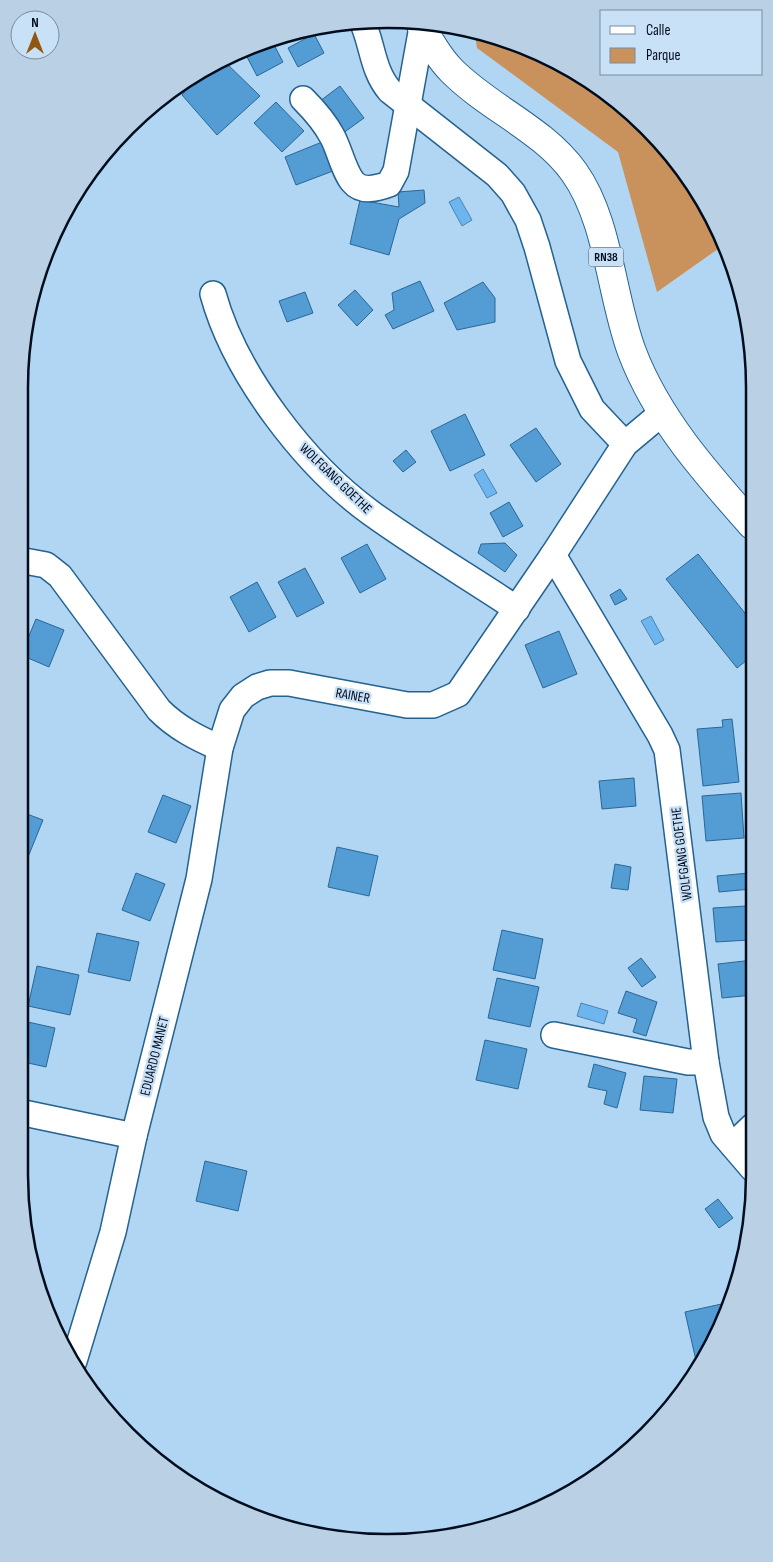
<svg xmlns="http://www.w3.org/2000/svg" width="773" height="1562" font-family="'Sofia Sans Condensed',sans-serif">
  <rect width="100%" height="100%" fill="#b1d6f4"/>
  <path fill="#c9925c" d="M474 30 549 57 611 95 678 163 725 244 657 292 618 152 477 48Z"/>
  <g fill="#6db5ef" stroke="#4c83b0">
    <path d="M459 197 472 220 462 226 449 202Z"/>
    <path d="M483 469 497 493 487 498 474 475Z"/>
    <path d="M651 616 664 640 655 645 641 621Z"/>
    <path d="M581 1003 608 1011 604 1024 577 1016Z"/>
  </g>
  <g fill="#539cd4" stroke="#2a6795">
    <path d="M314 34 324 53 298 67 288 48Z"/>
    <path d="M273 43 283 62 257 76 247 57Z"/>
    <path d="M222 59 260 96 217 135 182 95 203 68Z"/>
    <path d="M340 86 364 118 339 136 316 104Z"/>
    <path d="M276 102 304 131 282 152 254 123Z"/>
    <path d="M322 142 333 171 296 185 285 157Z"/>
    <path d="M424 190 425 203 399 219 389 255 350 244 360 200 399 207 398 192Z"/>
    <path d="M420 281 434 311 393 329 385 315 394 310 392 293Z"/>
    <path d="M483 282 495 298V322L457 330 444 303Z"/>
    <path d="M355 290 373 310 357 326 338 305Z"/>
    <path d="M305 292 313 313 287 322 279 301Z"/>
    <path d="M465 414 485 455 450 471 431 431Z"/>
    <path d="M536 428 561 464 536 482 510 445Z"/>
    <path d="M406 450 416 462 403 472 393 461Z"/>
    <path d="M509 502 523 526 503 537 490 513Z"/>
    <path d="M505 543 517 555 505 572 478 553 481 544Z"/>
    <path d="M367 544 386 579 360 593 341 558Z"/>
    <path d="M698 554 752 622V656L737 668 666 579Z"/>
    <path d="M305 568 324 603 297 617 278 582Z"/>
    <path d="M257 582 276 617 249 632 230 597Z"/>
    <path d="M620 589 627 599 615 605 610 595Z"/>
    <path d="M36 619 64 630 49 667 21 655Z"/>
    <path d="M559 631 577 674 543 688 525 645Z"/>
    <path d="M732 719 739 782 703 786 697 729 723 727 722 720Z"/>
    <path d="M634 778 636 806 602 809 599 781Z"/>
    <path d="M741 793 744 838 706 841 702 796Z"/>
    <path d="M163 795 191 806 176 843 148 832Z"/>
    <path d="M19 811 43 820 28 857 19 854Z"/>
    <path d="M337 847 378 856 369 896 328 887Z"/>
    <path d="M615 864 631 867 628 890 611 888Z"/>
    <path d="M136 873 165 884 150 921 122 910Z"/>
    <path d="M749 873 751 889 719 892 717 876Z"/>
    <path d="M746 906 749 940 716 942 713 908Z"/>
    <path d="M502 930 543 939 535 979 493 970Z"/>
    <path d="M97 933 139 942 130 981 88 972Z"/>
    <path d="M641 958 656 977 642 987 628 968Z"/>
    <path d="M753 960V995L722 998 718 964Z"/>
    <path d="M37 966 79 975 70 1015 28 1006Z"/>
    <path d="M497 978 539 987 530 1027 488 1018Z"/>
    <path d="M626 991 657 1002 646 1036 633 1032 637 1019 618 1013Z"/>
    <path d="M19 1020 55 1028 46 1067 19 1061Z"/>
    <path d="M485 1040 527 1049 518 1089 476 1080Z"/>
    <path d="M753 1041V1053L747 1047Z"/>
    <path d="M594 1064 626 1073 617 1108 604 1104 607 1091 588 1087Z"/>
    <path d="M644 1076 677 1079 673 1113 640 1110Z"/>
    <path d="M205 1161 247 1171 238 1211 196 1201Z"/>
    <path d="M718 1199 733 1218 719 1228 705 1209Z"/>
    <path d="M726 1303 727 1309 716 1338 697 1365 685 1312Z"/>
  </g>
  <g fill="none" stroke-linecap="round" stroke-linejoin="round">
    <g stroke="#24628f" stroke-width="28">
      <g id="minor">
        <path d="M362 21C373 45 372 70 390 91L497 175 513 193 528 220 537 247 568 361 592 409 625 444"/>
        <path d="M303 99C314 110 324 121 332 136 339 148 344 172 353 182 362 193 378 188 389 184L396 171 422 27"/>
        <path d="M213 294C235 374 305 465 371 513 418 547 469 577 517 609"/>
        <path d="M553 555 660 735 667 750 706 1062 716 1117 723 1134 753 1169"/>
        <path d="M19 560 46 565 60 576 159 710C177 728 197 738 220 748"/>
        <path d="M554 1035 688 1062H706"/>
        <path d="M19 1112 134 1136"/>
        <path d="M733 1145 753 1126"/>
        <path d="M74 1361 113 1232 134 1136 199 879 220 748 232 710 243 696 257 687 270 683H289L407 705H433L458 694 553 555 625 444 662 413"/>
      </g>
    </g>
    <g stroke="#24628f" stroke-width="30">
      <path id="major" d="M419 21C428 39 438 57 452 71 490 109 543 129 574 172 609 221 611 296 632 352 657 418 705 472 752 525"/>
    </g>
    <use href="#minor" stroke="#fff" stroke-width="25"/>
    <use href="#major" stroke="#fff" stroke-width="28"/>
  </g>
  <g text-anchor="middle" stroke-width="4.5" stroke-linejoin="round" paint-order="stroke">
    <rect fill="#c9e1f6" stroke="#3c4d5f" stroke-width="1" x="588.5" y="247.5" width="35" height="19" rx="4"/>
    <g font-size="12" font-weight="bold" fill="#000d1e">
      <text x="606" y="261">RN38</text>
    </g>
    <g font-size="14" fill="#000d1e" stroke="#c9e1f6">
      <text transform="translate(336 478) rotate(44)" y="5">WOLFGANG GOETHE</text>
      <text transform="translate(353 695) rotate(10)" y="5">RAINER</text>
      <text transform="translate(681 854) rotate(-97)" y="5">WOLFGANG GOETHE</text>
      <text transform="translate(154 1056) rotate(-76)" y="5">EDUARDO MANET</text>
    </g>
  </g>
  <path d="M0 0H773V1562H0ZM387 28H387A359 359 0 0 1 746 387V1175A359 359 0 0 1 387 1534H387A359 359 0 0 1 28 1175V387A359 359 0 0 1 387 28Z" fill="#b9d0e5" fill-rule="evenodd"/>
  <path fill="none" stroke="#000d1e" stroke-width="2.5" d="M387 28H387A359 359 0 0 1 746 387V1175A359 359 0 0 1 387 1534H387A359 359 0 0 1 28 1175V387A359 359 0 0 1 387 28Z"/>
  <rect x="600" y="10" width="162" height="65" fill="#c9e1f6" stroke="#798ca0"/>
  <rect x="610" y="26" width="25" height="8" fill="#ffffff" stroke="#798ca0"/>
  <text x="646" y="35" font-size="15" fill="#000d1e">Calle</text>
  <rect x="610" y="48" width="25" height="15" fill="#c9925c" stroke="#798ca0"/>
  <text x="646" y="60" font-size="15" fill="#000d1e">Parque</text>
  <g transform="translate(35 35)"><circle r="24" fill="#c9e1f6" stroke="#798ca0"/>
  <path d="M0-4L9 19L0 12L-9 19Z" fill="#905712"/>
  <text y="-8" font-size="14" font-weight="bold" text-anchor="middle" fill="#000d1e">N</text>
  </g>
</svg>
